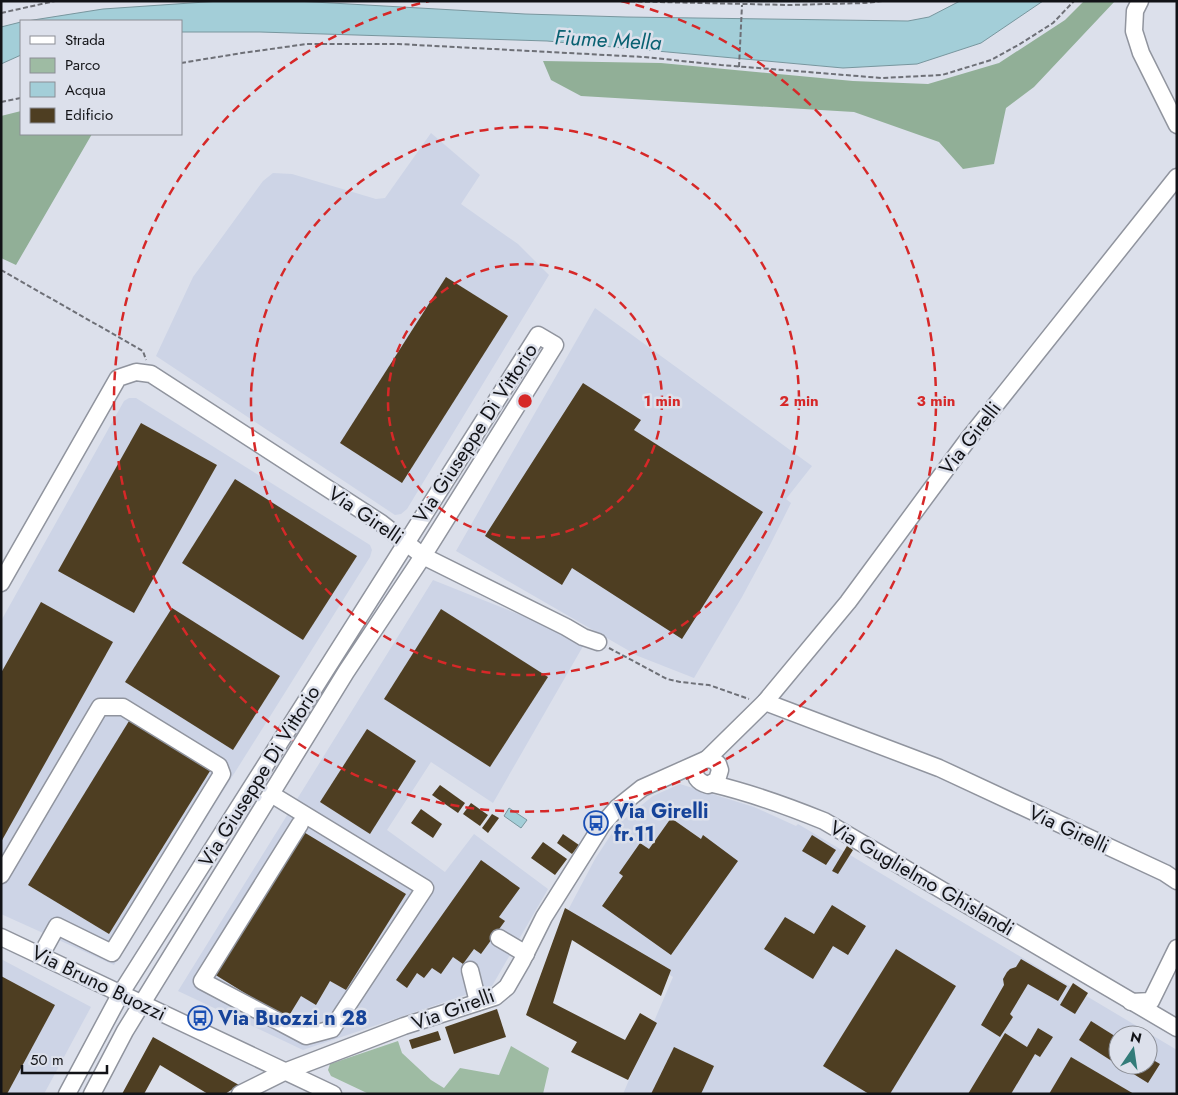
<svg xmlns="http://www.w3.org/2000/svg" width="1178" height="1095" font-family="Jost,sans-serif">
  <rect width="100%" height="100%" fill="#dce0eb"/>
  <g fill="#cdd4e6" fill-rule="evenodd">
    <path d="M431 133 480 175 461 204 518 244 549 275 407 509 401 514 395 515 156 356 193 277 263 181 273 173 292 174 376 199 385 198Z"/>
    <path d="M595 308 812 466 786 499 791 503 770 545 742 597 694 678 638 656 456 551Z"/>
    <path d="M129 398H136L370 545 372 550 370 557 114 965 1 914V621L124 401Z"/>
    <path d="M433 580 586 641 493 803 431 762 387 830 445 872 474 834 548 889 492 986 303 1050 178 991Z"/>
    <path d="M680 784 754 807 796 826 798 824 1177 1050V1094H623L673 977 567 912 595 859 618 824 653 796ZM1118 1035H1148V1065H1118Z"/>
    <path d="M1 959 91 1007 44 1094H1Z"/>
  </g>
  <path fill="#9ebba3" d="M398 1041 402 1053 431 1080 444 1088 460 1068 499 1075 511 1046 549 1068 543 1094H369L331 1076 328 1070 330 1064Z"/>
  <g fill="#91af97">
    <path d="M1084 1H1115L1034 87 1006 108 994 164 963 169 939 142 854 112 581 96 551 80 543 61 661 63 853 81 928 84 999 63 1065 20Z"/>
    <path d="M21 111V134H92L16 265 1 258V116Z"/>
  </g>
  <g fill="#a3ced8" stroke="#78969e">
    <path d="M220 1H296L525 14 626 17 908 21 929 17 960 1H1043L981 43 917 64 843 68 547 41 260 32H181V21H27L103 9Z"/>
    <path d="M21 22V55L1 64V27Z"/>
    <path d="M509 808 527 820 521 828 504 816Z"/>
  </g>
  <g fill="#4e3e22">
    <path d="M446 277 508 316 402 483 340 443Z"/>
    <path d="M583 383 641 420 634 430 763 512 682 639 572 568 562 585 485 536Z"/>
    <path d="M141 423 217 465 134 613 58 571Z"/>
    <path d="M235 479 357 556 303 640 182 563Z"/>
    <path d="M41 602 113 642 1 842V673Z"/>
    <path d="M172 608 280 676 233 750 125 682Z"/>
    <path d="M441 609 548 677 490 767 384 699Z"/>
    <path d="M129 721 210 771 109 934 28 885Z"/>
    <path d="M367 729 416 761 370 834 320 802Z"/>
    <path d="M440 785 465 803 458 813 432 795Z"/>
    <path d="M471 803 488 815 480 826 463 814Z"/>
    <path d="M421 809 442 824 433 838 411 823Z"/>
    <path d="M492 814 499 818 488 833 482 828Z"/>
    <path d="M671 818 701 839 703 835 738 861 671 955 602 906 623 876 619 873 640 843 649 849Z"/>
    <path d="M302 831 406 894 346 990 330 981 316 1005 301 996 287 1019 214 974Z"/>
    <path d="M563 834 579 845 572 854 557 843Z"/>
    <path d="M812 835 836 850 826 865 802 851Z"/>
    <path d="M543 842 567 859 555 875 531 858Z"/>
    <path d="M847 846 853 850 838 874 832 871Z"/>
    <path d="M481 860 520 888 499 917 505 921 481 954 474 949 463 964 453 957 441 974 432 968 424 978 417 973 407 988 396 980Z"/>
    <path d="M832 905 866 926 848 955 833 946 813 979 764 949 785 917 814 934Z"/>
    <path d="M565 908 671 970 661 996 572 940 553 1003 625 1040 640 1013 657 1023 628 1080 571 1052 577 1042 526 1015Z"/>
    <path d="M896 949 956 986 890 1094H869L823 1066Z"/>
    <path d="M1021 959 1067 986 1058 1001 1028 984 1010 1014 1013 1017 1000 1037 981 1025 1004 985 1003 979 1007 972 1010 969 1016 967Z"/>
    <path d="M1 976 55 1005 7 1094H1Z"/>
    <path d="M1073 983 1088 993 1075 1014 1060 1005Z"/>
    <path d="M497 1009 506 1037 454 1054 445 1027Z"/>
    <path d="M1091 1021 1118 1038V1065L1079 1040Z"/>
    <path d="M1038 1028 1053 1037 1040 1057 1035 1054 1011 1094H968L1005 1033 1027 1047Z"/>
    <path d="M438 1031 441 1040 412 1049 409 1040Z"/>
    <path d="M153 1037 239 1085 225 1094H208L160 1065 144 1094H122Z"/>
    <path d="M674 1047 714 1066 701 1094H651Z"/>
    <path d="M1071 1057 1134 1094H1049Z"/>
    <path d="M1148 1057 1160 1064 1148 1083 1119 1065H1148Z"/>
  </g>
  <g fill="none" stroke-linecap="round" stroke-linejoin="round">
    <g stroke="#90949e" stroke-width="19">
      <g id="minor">
        <path d="M1140 1 1135 11 1134 31 1141 53 1177 125"/>
        <path d="M1 583 118 378 136 372 151 374 381 523 423 556 566 627 583 637 598 642"/>
        <path d="M765 702 939 768 1165 873 1177 881"/>
        <path d="M707 759 765 702 848 602 966 442 1177 177"/>
        <path d="M713 784C751 793 787 806 824 821L1177 1028"/>
        <path d="M271 794 425 888 332 1029 306 1036 202 981 300 824"/>
        <path d="M1 875 100 707H123L219 766 222 774 112 953 57 926 41 955"/>
        <path d="M1 937 333 1094"/>
        <path d="M499 938 526 954"/>
        <path d="M470 970 478 1002"/>
        <path d="M1131 1002 1151 1001 1177 948"/>
        <path d="M67 1094 121 993 538 335 555 345 423 556 346 672 125 1031 92 1094"/>
        <path d="M240 1094 284 1072 404 1026 495 997 507 987 522 961 544 917 602 825 617 808 642 788 707 759 713 760 718 764 720 770 717 780 708 785C698 782 692 776 697 765"/>
      </g>
    </g>
    <g stroke="#6e7077" stroke-width="2" stroke-dasharray="5 2.5" stroke-linecap="butt">
      <path d="M615 1 789 5 865 3 883 1"/>
      <path d="M1 13 55 1"/>
      <path d="M181 63 242 53 307 44H398L644 57 721 65 882 78 942 75 991 60 1020 44 1053 23 1074 1"/>
      <path d="M739 67 742 5"/>
      <path d="M1 102 21 98"/>
      <path d="M1 270 143 351 146 360"/>
      <path d="M609 648 667 679 680 682 709 685 749 699"/>
    </g>
    <use href="#minor" stroke="#fff" stroke-width="16"/>
  </g>
  <g fill="none" stroke="#d62828" stroke-width="2.5" stroke-dasharray="9 6">
    <circle cx="525" cy="401" r="137"/>
    <circle cx="525" cy="401" r="274"/>
    <path d="M621 1A411 411 0 1 1 429 1"/>
  </g>
  <defs>
    <g id="bus-ring" transform="scale(1.25)"><circle r="9.5" fill="#dce0eb" stroke="#1a4fb4" stroke-width="1.5"/><path d="M-5-6H5V4H4V6H2V4H-2V6H-4V4H-5ZM-3.5-4V0h7V-4ZM-3.5 1.2v1.5H-2V1.2ZM2 1.2v1.5H3.5V1.2Z" fill="#1a4fb4"/></g>
  </defs>
  <g fill-rule="evenodd">
    <use href="#bus-ring" x="596" y="823"/>
    <use href="#bus-ring" x="200" y="1018"/>
  </g>
  <g text-anchor="middle" stroke-width="5" stroke-linejoin="round" paint-order="stroke">
    <g font-size="20" fill="#121317" stroke="#dce0eb">
      <text transform="translate(475 433) rotate(-57)" y="7">Via Giuseppe Di Vittorio</text>
      <text transform="translate(970 438) rotate(-52)" y="7">Via Girelli</text>
      <text transform="translate(366 515) rotate(34)" y="7">Via Girelli</text>
      <text transform="translate(259 776) rotate(-58)" y="7">Via Giuseppe Di Vittorio</text>
      <text transform="translate(1069 829) rotate(25)" y="7">Via Girelli</text>
      <text transform="translate(922 878) rotate(30)" y="7">Via Guglielmo Ghislandi</text>
      <text transform="translate(99 983) rotate(26)" y="7">Via Bruno Buozzi</text>
      <text transform="translate(453 1009) rotate(-20)" y="7">Via Girelli</text>
    </g>
    <g font-size="20" font-weight="bold" fill="#164399" stroke="#dce0eb" text-anchor="start">
      <text x="614" y="818">Via Girelli<tspan x="614" dy="23">fr.11</tspan></text>
      <text x="218" y="1025">Via Buozzi n 28</text>
    </g>
    <g font-size="21" font-style="italic" fill="#086071" stroke="#dce0eb">
      <text transform="translate(608 40) rotate(3)" y="7">Fiume Mella</text>
    </g>
  </g>
  <circle cx="525" cy="401" r="8" fill="#d62828" stroke="#dce0eb" stroke-width="2.5"/>
  <g font-size="15" text-anchor="middle" font-weight="bold" fill="#d62828" stroke="#dce0eb" stroke-width="5" stroke-linejoin="round" paint-order="stroke">
    <text x="662" y="406">1 min</text>
    <text x="799" y="406">2 min</text>
    <text x="936" y="406">3 min</text>
  </g>
  <rect width="1178" height="1095" fill="none" stroke="#121317" stroke-width="5"/>
  <rect x="20" y="20" width="162" height="115" fill="#dce0eb" stroke="#8b8e96"/>
  <rect x="30" y="36" width="25" height="8" fill="#ffffff" stroke="#8b8e96"/>
  <text x="65" y="45" font-size="15" fill="#121317">Strada</text>
  <rect x="30" y="58" width="25" height="15" fill="#9ebba3" stroke="#8b8e96"/>
  <text x="65" y="70" font-size="15" fill="#121317">Parco</text>
  <rect x="30" y="82" width="25" height="15" fill="#a3ced8" stroke="#8b8e96"/>
  <text x="65" y="95" font-size="15" fill="#121317">Acqua</text>
  <rect x="30" y="108" width="25" height="15" fill="#4e3e22" stroke="#8b8e96"/>
  <text x="65" y="120" font-size="15" fill="#121317">Edificio</text>
  <g transform="translate(1133 1050) rotate(13)"><circle r="24" fill="#dce0eb" stroke="#8b8e96"/>
  <path d="M0-4L9 19L0 12L-9 19Z" fill="#337c79"/>
  <text y="-8" font-size="14" font-weight="bold" text-anchor="middle" fill="#121317">N</text>
  </g>
  <path d="M22 1065v8h85v-8" fill="none" stroke="#121317" stroke-width="2.5"/>
  <text x="30" y="1065" font-size="15" fill="#121317" stroke="#dce0eb" stroke-width="4" paint-order="stroke">50 m</text>
</svg>
